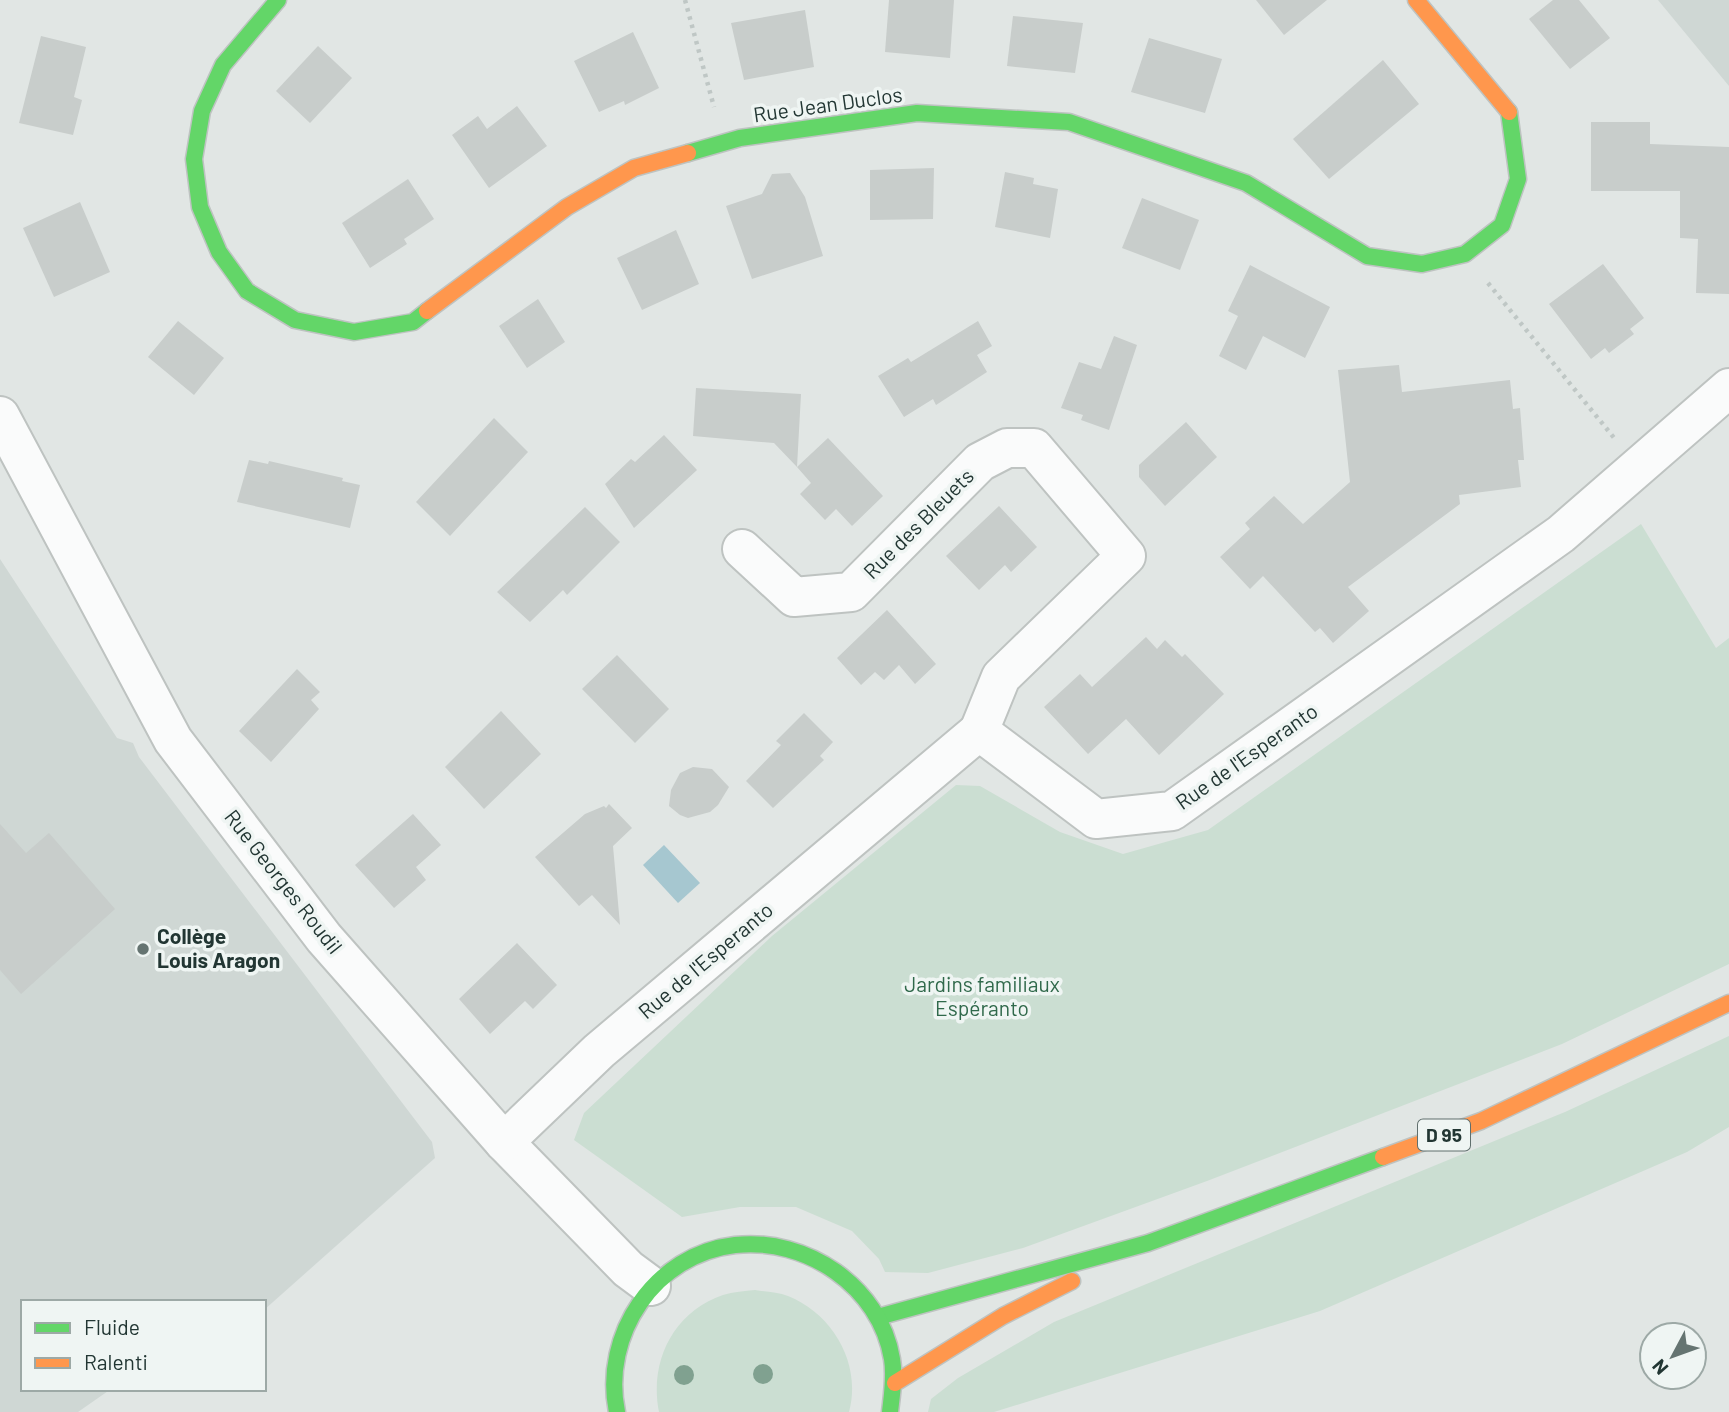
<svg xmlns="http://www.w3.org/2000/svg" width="1729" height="1412" font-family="Barlow,sans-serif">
  <rect width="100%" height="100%" fill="#e1e6e4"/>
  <g fill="#cfd7d4">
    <path d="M1658 0H1729V86Z"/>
    <path d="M0 559 117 738 133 743 139 757 432 1142 435 1158 264 1310V1302H23V1389H111L78 1412H0Z"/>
  </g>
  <g fill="#cbded2">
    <path d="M1641 524 1716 648 1729 638V964L1562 1044 1207 1181 1023 1248 928 1273 885 1272 879 1259 852 1231 796 1207H740L682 1217 574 1140 584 1113 772 936 956 785 980 786 1060 832 1123 854 1208 830Z"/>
    <path d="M1729 1036V1127L1687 1152 1320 1311 994 1412H928L931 1399 958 1378 1054 1322 1565 1112Z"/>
    <path d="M755 1290C766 1292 778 1292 788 1296 833 1314 862 1364 849 1412H659C649 1362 673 1312 723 1295 733 1292 745 1291 755 1290Z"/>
  </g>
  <path fill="#a6c7d0" d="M664 845 700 883 678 903 643 865Z"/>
  <g fill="#c8cdcb">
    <path d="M889 0H954L950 58 885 52Z"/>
    <path d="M1256 0H1327L1284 35Z"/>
    <path d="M1553 0H1579L1610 38 1570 69 1529 19Z"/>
    <path d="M805 10 814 67 744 80 731 23Z"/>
    <path d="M1013 16 1083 23 1075 73 1007 66Z"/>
    <path d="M633 32 659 88 625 105 624 101 599 112 574 61Z"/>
    <path d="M41 36 86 47 74 97 82 100 73 135 19 123Z"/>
    <path d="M1149 38 1222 59 1205 113 1131 92Z"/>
    <path d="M318 46 352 78 310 123 276 91Z"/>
    <path d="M1383 60 1419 104 1329 179 1293 139Z"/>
    <path d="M517 106 547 146 489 188 452 135 478 116 487 129Z"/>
    <path d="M1591 122H1650V144L1729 147V294L1696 293 1698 239 1680 238V191H1591Z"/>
    <path d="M934 168 933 219 870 220V170Z"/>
    <path d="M1005 172 1034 178 1033 184 1058 189 1050 238 995 227Z"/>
    <path d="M790 173 805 197 823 256 752 279 726 206 762 194 772 174Z"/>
    <path d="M408 179 434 219 404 239 407 244 370 268 342 223Z"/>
    <path d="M1142 198 1199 220 1180 270 1122 248Z"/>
    <path d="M80 202 110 272 54 297 23 228Z"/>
    <path d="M676 230 699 284 642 310 617 258Z"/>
    <path d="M1603 264 1644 318 1630 329 1634 334 1609 353 1605 348 1591 359 1549 304Z"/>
    <path d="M1250 265 1330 307 1305 358 1263 336 1246 370 1219 356 1238 316 1228 311Z"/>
    <path d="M538 299 565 342 527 368 499 326Z"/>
    <path d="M178 321 224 358 194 395 148 357Z"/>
    <path d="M978 321 992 346 977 355 987 372 936 405 933 399 904 417 878 376 908 358 911 362Z"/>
    <path d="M1114 336 1137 345 1109 430 1081 420 1083 415 1061 408 1079 362 1101 369Z"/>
    <path d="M1399 365 1402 392 1510 380 1513 409 1520 408 1524 460H1518L1521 487 1459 495 1460 504 1348 587 1369 611 1333 643 1320 628 1315 632 1263 576 1250 589 1220 557 1250 529 1245 523 1274 496 1303 524 1350 482 1338 370Z"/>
    <path d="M696 388 801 394 797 467 774 443 693 436Z"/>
    <path d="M494 418 528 452 450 536 416 502Z"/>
    <path d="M1186 422 1217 457 1165 506 1139 477V465Z"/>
    <path d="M664 435 697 470 634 528 605 484 631 459 635 462Z"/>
    <path d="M828 438 883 496 852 526 836 509 825 520 800 494 811 483 797 467Z"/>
    <path d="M249 460 268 464 269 461 343 478 342 481 360 485 350 528 237 502Z"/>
    <path d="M999 506 1037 547 1011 572 1005 565 979 590 946 556Z"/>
    <path d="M585 507 620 542 567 595 563 590 530 622 497 592Z"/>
    <path d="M887 610 936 664 915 684 899 665 884 680 875 672 861 685 837 658Z"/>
    <path d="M1146 637 1157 649 1165 640 1182 657 1185 654 1224 694 1159 755 1126 719 1088 754 1044 707 1080 674 1092 687Z"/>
    <path d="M617 655 669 709 635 743 582 689Z"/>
    <path d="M297 669 320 692 311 700 319 709 271 762 239 731Z"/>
    <path d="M501 711 541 754 484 809 445 767Z"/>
    <path d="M804 713 833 742 820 756 824 760 773 808 746 781 781 745 776 741Z"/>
    <path d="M693 767 712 769 729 787 718 805 710 812 688 818 680 815 669 806 671 790 680 773Z"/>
    <path d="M609 804 632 828 613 846 620 925 592 895 579 906 535 857 585 814 604 806 606 808Z"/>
    <path d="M413 814 441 845 416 867 426 880 394 908 355 865Z"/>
    <path d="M0 824 26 853 49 833 115 909 21 994 0 970Z"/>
    <path d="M517 943 557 985 533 1009 525 1001 490 1034 459 999Z"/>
  </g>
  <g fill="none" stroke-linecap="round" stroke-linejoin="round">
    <g stroke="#bec3c1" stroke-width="42">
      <g id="street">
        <path d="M0 416 173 740 324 938 504 1142 628 1269 651 1286"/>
        <path d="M742 549 794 597 851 592 980 462 1007 448H1034L1126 556 1001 677 979 731"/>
        <path d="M504 1142 599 1051 979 731 1096 819 1172 811 1561 534 1729 388"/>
      </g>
    </g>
    <g stroke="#bec3c1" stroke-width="19">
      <g id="fast">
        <path d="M278 0 223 65 202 111 194 159 200 207 219 252 247 291 295 320 354 332 413 322 427 311"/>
        <path d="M688 153 740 138 917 113 1069 122 1246 183 1367 256 1422 264 1465 254 1502 225 1518 179 1509 112"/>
        <path d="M878 1317 1148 1243 1383 1157"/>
        <path d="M617 1412C601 1335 655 1254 735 1245 806 1237 880 1286 892 1359 895 1376 892 1394 890 1412"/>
      </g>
    </g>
    <g stroke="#bec3c1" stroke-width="19">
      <g id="slow">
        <path d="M1416 0 1509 112"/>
        <path d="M427 311 567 207 634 168 688 153"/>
        <path d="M1383 1157 1481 1121 1729 1003"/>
        <path d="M895 1383 1003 1316 1072 1281"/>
      </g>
    </g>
    <g stroke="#bfc7c5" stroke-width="4.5" stroke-dasharray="3.5 5" stroke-linecap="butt">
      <path d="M685 0 714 107"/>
      <path d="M1488 283 1615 439"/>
    </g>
    <use href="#street" stroke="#fafbfb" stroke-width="38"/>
    <use href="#fast" stroke="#63d668" stroke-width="16"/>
    <use href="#slow" stroke="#ff974d" stroke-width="16"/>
  </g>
  <g fill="#80a190">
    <circle cx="763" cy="1374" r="10"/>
    <circle cx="684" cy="1375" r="10"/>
  </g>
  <circle fill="#657471" stroke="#eff5f3" stroke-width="2.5" cx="143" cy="949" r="7"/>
  <g text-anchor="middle" stroke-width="7" stroke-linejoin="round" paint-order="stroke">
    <rect fill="#eff5f3" stroke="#606f6d" stroke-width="2" x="1418" y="1119.5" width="52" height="31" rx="5"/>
    <g font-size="19" font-weight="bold" fill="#223633">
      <text x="1444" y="1142">D 95</text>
    </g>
    <g font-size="21" fill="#223633" stroke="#eff5f3">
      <text transform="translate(828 105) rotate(-8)" y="7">Rue Jean Duclos</text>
      <text transform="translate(919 524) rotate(-45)" y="7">Rue des Bleuets</text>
      <text transform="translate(1247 757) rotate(-35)" y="7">Rue de l'Esperanto</text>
      <text transform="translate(283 882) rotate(52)" y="7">Rue Georges Roudil</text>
      <text transform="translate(706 961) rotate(-40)" y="7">Rue de l'Esperanto</text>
    </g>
    <g font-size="21" font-weight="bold" fill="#223633" stroke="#eff5f3" text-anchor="start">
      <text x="157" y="944">Collège<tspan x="157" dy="24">Louis Aragon</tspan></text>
    </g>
    <g font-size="21" fill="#30694b" stroke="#eff5f3">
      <text x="982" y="992">Jardins familiaux<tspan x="982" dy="24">Espéranto</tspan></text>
    </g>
  </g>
  <rect x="21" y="1300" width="245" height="91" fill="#eff5f3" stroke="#9da9a6" stroke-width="2"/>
  <rect x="35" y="1323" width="35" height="10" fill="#63d668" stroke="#9da9a6" stroke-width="2"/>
  <text x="84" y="1335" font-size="21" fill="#223633">Fluide</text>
  <rect x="35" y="1358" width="35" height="10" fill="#ff974d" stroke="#9da9a6" stroke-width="2"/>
  <text x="84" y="1370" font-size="21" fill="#223633">Ralenti</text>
  <g transform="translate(1673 1356) rotate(229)"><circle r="33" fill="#eff5f3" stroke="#9da9a6" stroke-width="2"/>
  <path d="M0-5L12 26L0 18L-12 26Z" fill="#657471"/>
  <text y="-10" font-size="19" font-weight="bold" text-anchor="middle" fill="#223633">N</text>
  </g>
</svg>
